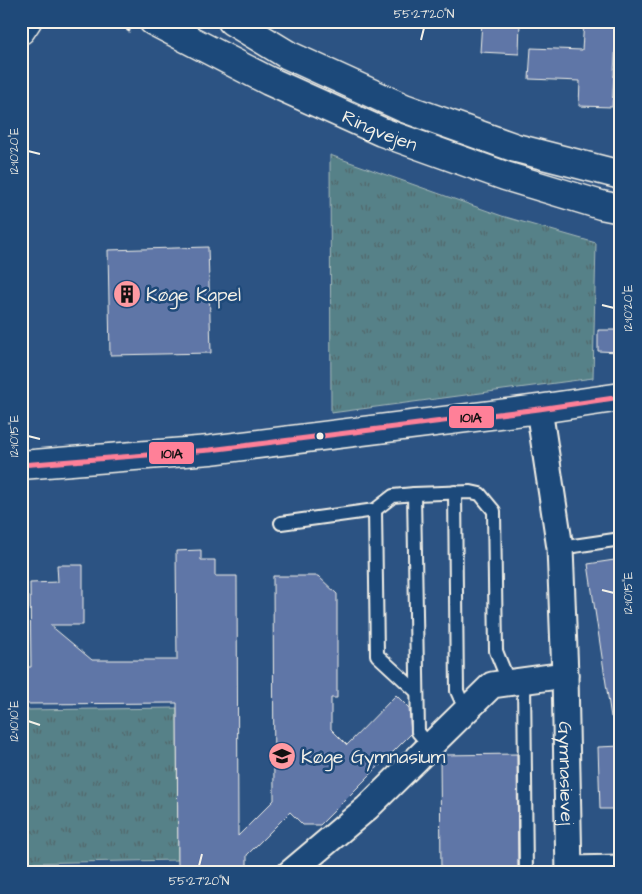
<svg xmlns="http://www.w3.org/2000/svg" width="642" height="894" font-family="'Architects Daughter',sans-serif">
  <defs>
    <pattern id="grass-tufts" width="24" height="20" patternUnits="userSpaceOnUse" patternTransform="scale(1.25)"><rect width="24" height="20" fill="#578188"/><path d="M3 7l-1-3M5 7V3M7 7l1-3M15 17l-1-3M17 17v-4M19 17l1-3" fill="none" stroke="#51676a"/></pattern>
  </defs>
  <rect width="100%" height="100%" fill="#2c5383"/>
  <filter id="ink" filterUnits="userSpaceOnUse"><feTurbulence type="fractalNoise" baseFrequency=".02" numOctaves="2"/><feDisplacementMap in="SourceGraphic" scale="10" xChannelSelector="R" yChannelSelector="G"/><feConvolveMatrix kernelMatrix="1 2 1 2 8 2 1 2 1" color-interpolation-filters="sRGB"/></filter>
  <g filter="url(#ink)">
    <g fill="url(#grass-tufts)" stroke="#a6b9b8">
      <path d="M330 155 502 216 596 243 593 378 331 413Z"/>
      <path d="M177 708 178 860 21 863V710Z"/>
    </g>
    <g fill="#5e76a7" stroke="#f4f1e8">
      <path d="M482 21H520L519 54 480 52Z"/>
      <path d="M584 21H617L612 107 579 106 580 81 529 79 531 48 582 50Z"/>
      <path d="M208 247 211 353 110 355 108 250Z"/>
      <path d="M598 330H621V352L598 351Z"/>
      <path d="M201 550V560H215V576H237L238 836 274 800 273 576H318L337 594V698H331V729L347 745 396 695 409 708 411 734 320 825H303L290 812 247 855V873H178L177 703 25 704 24 667H31L30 583 58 582 57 565H83V625H50L92 660H177L176 551Z"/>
      <path d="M621 559V716L611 717 588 564Z"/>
      <path d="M621 746V809H600L598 747Z"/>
      <path d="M517 754 518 873H441L440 756 442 755Z"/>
    </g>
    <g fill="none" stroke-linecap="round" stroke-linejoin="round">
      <g stroke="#f4f1e8" stroke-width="16">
        <g id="service">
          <path d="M455 492 457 691 466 711"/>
          <path d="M414 494 418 732 430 746"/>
          <path d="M375 510 377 655 417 692"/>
          <path d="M281 523 375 510 393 496 414 494 471 492 480 494 494 511 496 651 509 683"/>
          <path d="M560 548 621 539"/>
          <path d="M524 681 526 873"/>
        </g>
      </g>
      <g stroke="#f4f1e8" stroke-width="29">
        <g id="minor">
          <path id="s1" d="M539 409 560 548 565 675 569 873"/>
          <path d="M569 869 621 868"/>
          <path d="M290 873 367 808 492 685 565 675"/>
        </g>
      </g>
      <g stroke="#f4f1e8" stroke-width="31">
        <path id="tertiary" d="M21 465 210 450 539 409 621 397"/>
      </g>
      <g stroke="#f4f1e8" stroke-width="31">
        <g id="secondary">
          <path id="s2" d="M153 21 269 81 382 132 505 176 601 205 621 209"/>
          <path d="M232 21 288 55 404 108 516 148 621 175"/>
          <path d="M21 30 27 21"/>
        </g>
      </g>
      <path stroke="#f4f1e8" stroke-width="3" stroke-dasharray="4 4" stroke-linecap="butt" d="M113 21 131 32"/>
      <use href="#service" stroke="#1f4a7a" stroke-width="12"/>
      <use href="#minor" stroke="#1f4a7a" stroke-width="25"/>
      <use href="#tertiary" stroke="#1f4a7a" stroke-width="28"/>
      <use href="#secondary" stroke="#1f4a7a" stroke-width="28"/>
      <g stroke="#1f4a7a" stroke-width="9">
        <path id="bus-1" d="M21 465 210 450 539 409 621 397"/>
      </g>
      <use href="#bus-1" stroke="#ff8098" stroke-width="5"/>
    </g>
  </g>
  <path fill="none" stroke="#f4f1e8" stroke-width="2" d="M421 40 424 28M28 151 40 154M602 305 614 308M28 436 40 439M602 590 614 593M28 721 40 725M199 866 202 854"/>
  <defs>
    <g id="building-disc" transform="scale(1.4375)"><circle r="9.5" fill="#ff9aa2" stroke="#1f4a7a"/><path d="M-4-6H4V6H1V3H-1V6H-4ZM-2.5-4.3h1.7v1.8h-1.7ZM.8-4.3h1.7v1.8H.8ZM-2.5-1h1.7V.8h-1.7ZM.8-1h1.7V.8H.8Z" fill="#111"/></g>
    <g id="school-disc" transform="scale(1.4375)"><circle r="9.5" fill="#ff9aa2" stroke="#1f4a7a"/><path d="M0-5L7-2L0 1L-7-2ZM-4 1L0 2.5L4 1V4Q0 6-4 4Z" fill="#111"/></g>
  </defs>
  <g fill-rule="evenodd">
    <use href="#building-disc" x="127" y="294"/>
    <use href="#school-disc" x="282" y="756"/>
  </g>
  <circle fill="#f4f1e8" stroke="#1f4a7a" stroke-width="2" cx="320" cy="436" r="4.5"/>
  <g text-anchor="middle" stroke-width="5" stroke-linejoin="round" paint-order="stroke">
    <g font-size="19" fill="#f4f1e8" stroke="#1f4a7a">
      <text dy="7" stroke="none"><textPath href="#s2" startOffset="252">Ringvejen</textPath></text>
      <text dy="7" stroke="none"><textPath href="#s1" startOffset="366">Gymnasievej</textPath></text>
    </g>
    <g font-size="19" fill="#f4f1e8" stroke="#1f4a7a" text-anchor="start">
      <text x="146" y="301">Køge Kapel</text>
      <text x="301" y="763">Køge Gymnasium</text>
    </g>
  </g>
  <g stroke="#1f4a7a" stroke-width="2">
    <rect x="448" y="405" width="47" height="24" rx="5" fill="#ff8098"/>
    <rect x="148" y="441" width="47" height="24" rx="5" fill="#ff8098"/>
  </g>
  <g font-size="14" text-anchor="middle" font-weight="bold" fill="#111">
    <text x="471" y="422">101A</text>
    <text x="172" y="458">101A</text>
  </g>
  <rect width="642" height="894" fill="none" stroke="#1f4a7a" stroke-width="55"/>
  <rect x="28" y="28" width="586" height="838" fill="none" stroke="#f4f1e8" stroke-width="2"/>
  <g font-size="12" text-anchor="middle" fill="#f4f1e8">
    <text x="424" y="18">55°27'20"N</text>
    <text transform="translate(14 151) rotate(-90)" y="4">12°10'20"E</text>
    <text transform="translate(628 308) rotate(-90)" y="4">12°10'20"E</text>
    <text transform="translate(14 436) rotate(-90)" y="4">12°10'15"E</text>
    <text transform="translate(628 593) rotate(-90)" y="4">12°10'15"E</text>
    <text transform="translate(14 721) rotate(-90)" y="4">12°10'10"E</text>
    <text x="199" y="885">55°27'20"N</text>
  </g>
</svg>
